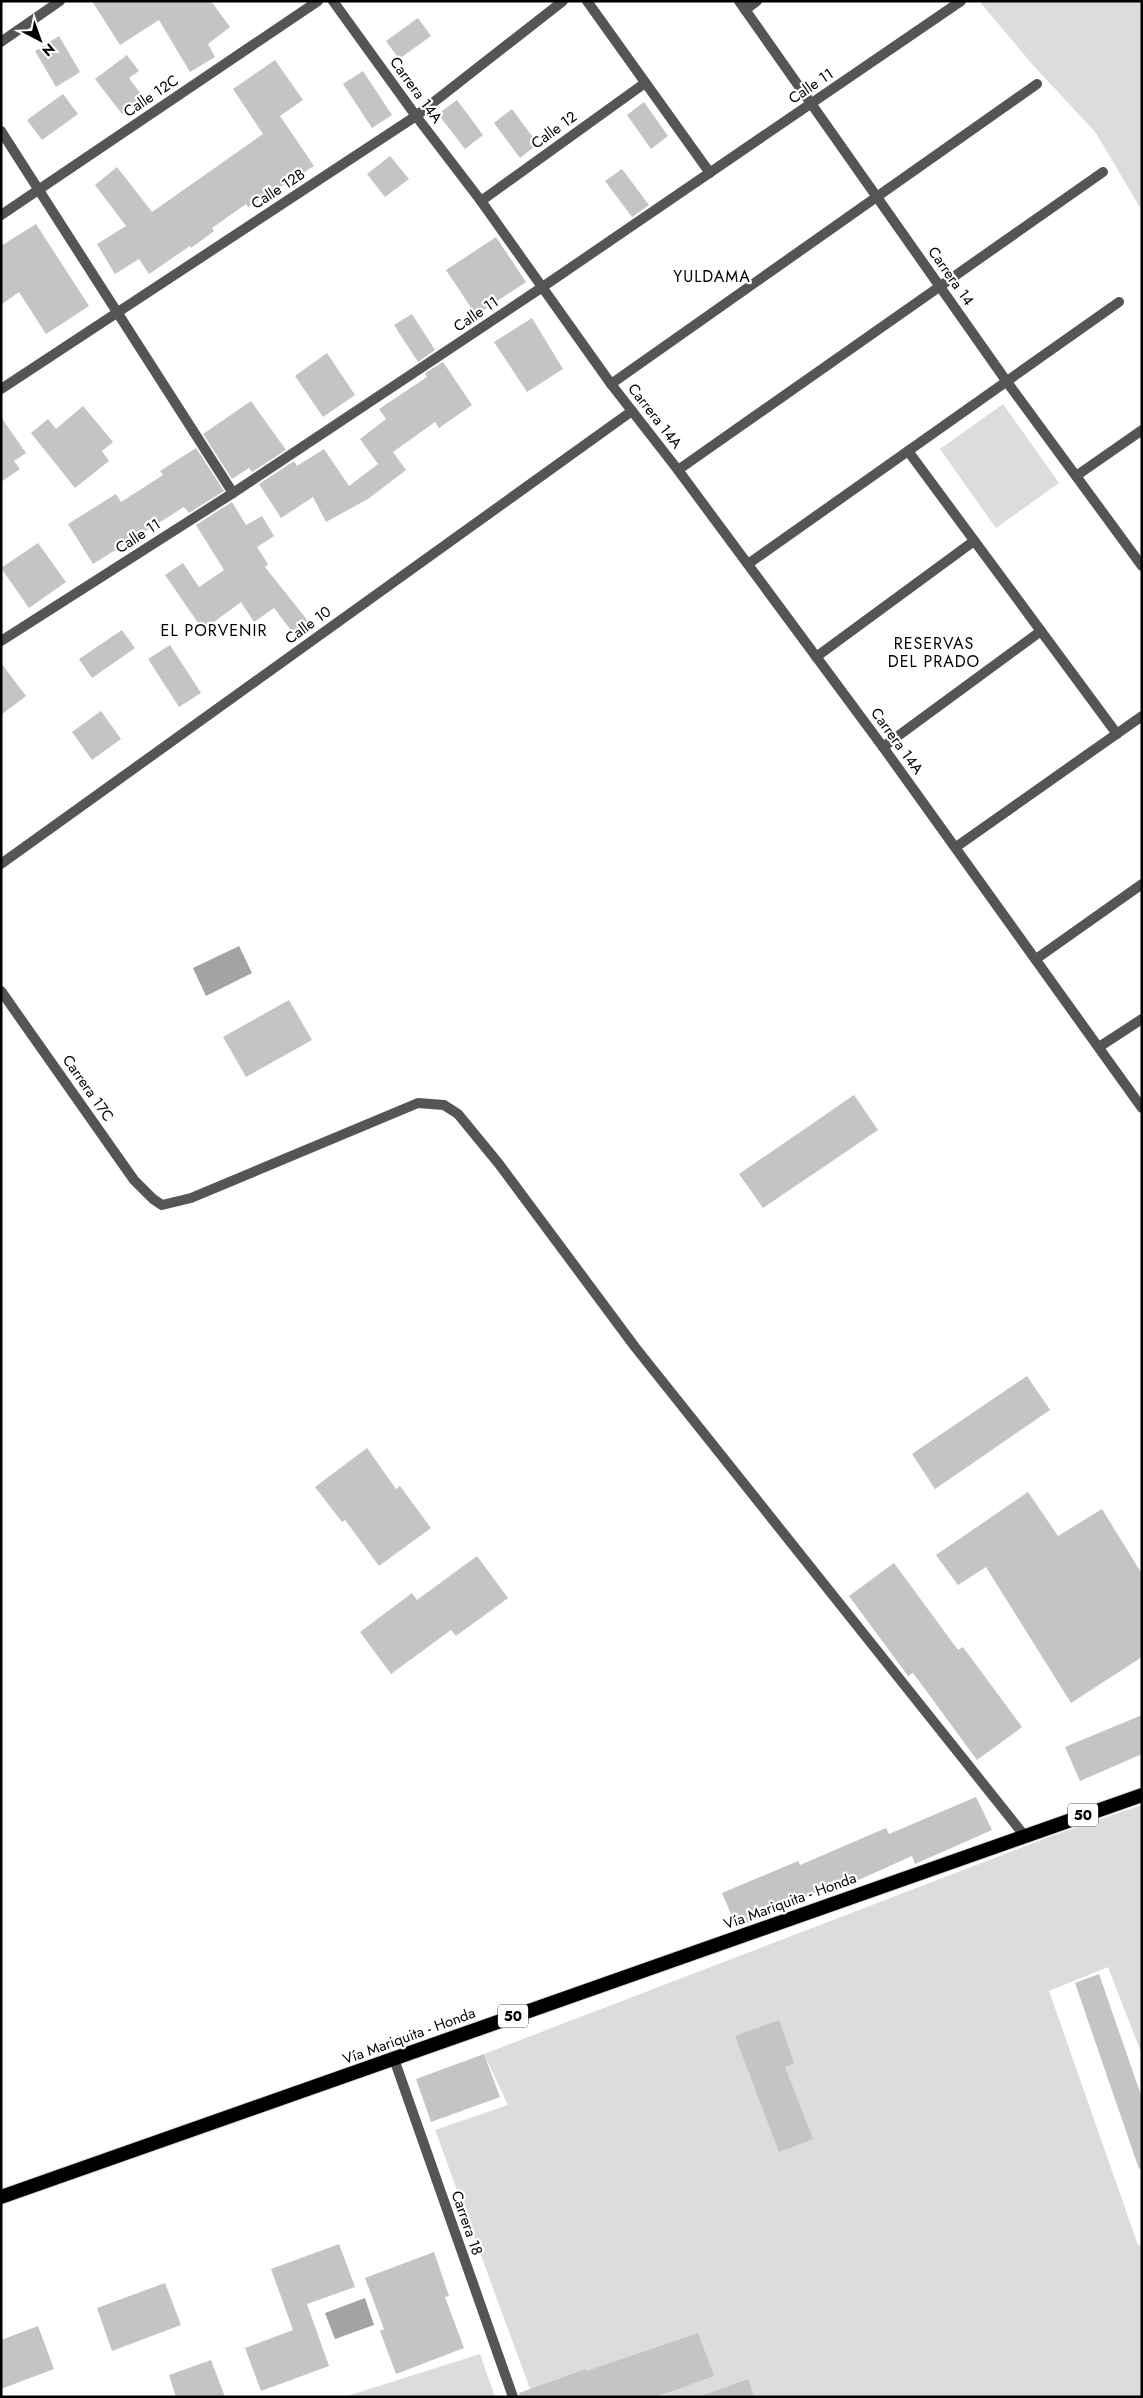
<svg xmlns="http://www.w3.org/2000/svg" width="1143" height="2398" font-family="Jost,sans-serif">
  <rect width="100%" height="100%" fill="#fff"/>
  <g fill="#dcdcdc">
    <path d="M979 1H1142V211L1096 133 1032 64Z"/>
    <path d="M1003 404 1059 483 996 528 940 449Z"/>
    <path d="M1142 1805V2055L1108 1967 1049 1991 1138 2245 1142 2244V2397H533L435 2130 508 2105 484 2054 1057 1834Z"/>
    <path d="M480 2354 495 2397H344Z"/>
  </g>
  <g fill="#a3a3a3">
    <path d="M239 946 252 973 206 996 193 968Z"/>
    <path d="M365 2298 374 2325 335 2339 325 2313Z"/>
  </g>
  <g fill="#c4c4c4">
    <path d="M92 1H211L230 27 208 44 215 57 190 72 159 20 120 45Z"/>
    <path d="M418 18 431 36 399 59 386 41Z"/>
    <path d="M59 36 80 72 56 87 35 51Z"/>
    <path d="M127 55 139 71 129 78 144 98 122 114 95 79Z"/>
    <path d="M275 60 303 100 280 116 314 166 248 207 246 204 212 228 214 231 191 248 190 246 149 274 139 259 115 274 97 244 126 226 95 185 117 167 152 212 263 134 233 89Z"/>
    <path d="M363 71 392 115 372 128 343 84Z"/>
    <path d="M63 94 78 114 42 140 27 120Z"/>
    <path d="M457 100 483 135 465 149 438 114Z"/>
    <path d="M644 102 668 136 651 149 627 115Z"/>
    <path d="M512 109 538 144 520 158 494 123Z"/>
    <path d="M390 156 409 179 385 197 367 174Z"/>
    <path d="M622 169 649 205 632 217 605 181Z"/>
    <path d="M36 224 89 306 46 334 19 292 1 305V246Z"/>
    <path d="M496 237 526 282 476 315 446 270Z"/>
    <path d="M412 314 435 350 418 362 394 325Z"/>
    <path d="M532 318 563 369 527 392 494 342Z"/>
    <path d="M327 353 355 395 323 417 295 376Z"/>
    <path d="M443 362 472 405 439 428 435 422 393 452 406 470 368 499 326 522 313 497 281 518 259 484 294 461 297 466 324 449 349 486 378 464 360 439 386 419 379 409 427 377 425 373Z"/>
    <path d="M251 401 286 450 252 472 249 468 232 479 203 434Z"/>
    <path d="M83 406 113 442 102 451 109 461 75 488 31 433 48 419 56 429Z"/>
    <path d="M1 417 26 453 14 461 20 469 1 482Z"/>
    <path d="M196 448 224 491 189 513 184 507 93 564 68 524 116 494 121 502 163 475 160 471Z"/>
    <path d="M232 502 246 525 262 516 274 536 257 547 268 564 265 567 308 621 293 633 274 608 254 622 241 602 203 630 165 575 183 563 199 587 224 570 196 525Z"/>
    <path d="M38 543 66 582 29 608 1 568Z"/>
    <path d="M122 630 135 648 92 678 79 659Z"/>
    <path d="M170 645 201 693 179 707 148 659Z"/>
    <path d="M1 663 26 696 1 715Z"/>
    <path d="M101 711 121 739 92 760 72 732Z"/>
    <path d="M289 1000 312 1040 246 1077 223 1037Z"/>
    <path d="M854 1095 878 1130 763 1208 739 1174Z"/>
    <path d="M1027 1376 1050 1410 935 1489 912 1454Z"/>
    <path d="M367 1448 396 1489 400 1486 431 1528 379 1566 345 1520 342 1522 315 1487Z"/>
    <path d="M1028 1492 1058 1536 1102 1509 1142 1574V1657L1071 1703 986 1567 958 1585 936 1555Z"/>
    <path d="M477 1556 508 1598 456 1636 451 1630 391 1674 360 1632 412 1593 417 1600Z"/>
    <path d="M894 1563 958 1650 963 1647 1022 1727 977 1760 913 1673 908 1676 849 1596Z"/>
    <path d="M1142 1715V1754L1080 1781 1065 1747Z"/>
    <path d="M976 1797 992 1830 915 1864 912 1856 825 1895 823 1889 737 1928 722 1893 798 1861 800 1865 886 1828 889 1834Z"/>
    <path d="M1099 1974 1142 2098V2168L1139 2169 1075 1983Z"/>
    <path d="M779 2020 794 2063 785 2067 813 2139 779 2152 735 2036Z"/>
    <path d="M484 2054 500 2097 431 2122 416 2079Z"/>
    <path d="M339 2244 355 2287 307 2304 329 2366 261 2391 245 2348 293 2330 271 2269Z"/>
    <path d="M434 2252 449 2296 445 2297 464 2348 396 2374 380 2331 384 2329 365 2278Z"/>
    <path d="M165 2283 181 2325 112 2351 97 2308Z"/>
    <path d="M38 2326 54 2369 1 2389V2340Z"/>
    <path d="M698 2333 714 2376 670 2392 652 2397H520L519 2393 586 2369 587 2371Z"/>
    <path d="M211 2360 225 2397H176L169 2375Z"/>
    <path d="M748 2379 754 2397H704V2395Z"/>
  </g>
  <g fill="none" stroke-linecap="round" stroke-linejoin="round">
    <g stroke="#dbdbdb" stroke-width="16">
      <path id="trunk" d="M1 2197 1142 1795"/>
    </g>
    <g stroke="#555" stroke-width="10">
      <path d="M333 1 416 116 481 201 611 384 678 470 883 747 1142 1108"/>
      <path d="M587 1 710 173"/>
      <path d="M739 1 1007 382 1142 566"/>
      <path d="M745 10 757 1"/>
      <path d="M1 42 60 1"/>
      <path d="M1 131 233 493"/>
      <path d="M481 201 645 83"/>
      <path d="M1 215 318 1"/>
      <path d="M611 384 1037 84"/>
      <path d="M1 389 416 116 563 1"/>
      <path d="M908 451 1117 734"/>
      <path d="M678 470 1103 172"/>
      <path d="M1076 476 1142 430"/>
      <path d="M748 564 1119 302"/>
      <path d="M1 641 233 493 541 288 961 1"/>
      <path d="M816 657 974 541"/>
      <path d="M883 747 1041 631"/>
      <path d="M956 847 1142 716"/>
      <path d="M1 864 632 411"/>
      <path d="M1036 959 1142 884"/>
      <path d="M1 991 134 1180 153 1199 162 1205 191 1198 418 1103 444 1105 458 1114 499 1164 635 1347 1024 1835"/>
      <path d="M1099 1047 1142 1019"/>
      <path d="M394 2059 513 2397"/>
    </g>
    <use href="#trunk" stroke="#000" stroke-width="14"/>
  </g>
  <g text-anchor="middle" stroke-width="4.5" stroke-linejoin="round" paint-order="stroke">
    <g fill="#fff" stroke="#4c4c4c" stroke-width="1">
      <rect x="1068" y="1803.5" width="30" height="23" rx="4"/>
      <rect x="498" y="2004.5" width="30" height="23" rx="4"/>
    </g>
    <g font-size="14" font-weight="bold" fill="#000">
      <text x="1083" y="1820">50</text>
      <text x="513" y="2021">50</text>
    </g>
    <g font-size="15" fill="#000" stroke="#fff">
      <text transform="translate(811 86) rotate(-34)" y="5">Calle 11</text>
      <text transform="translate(416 90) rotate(54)" y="5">Carrera 14A</text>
      <text transform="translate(151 96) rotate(-34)" y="5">Calle 12C</text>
      <text transform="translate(554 130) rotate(-36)" y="5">Calle 12</text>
      <text transform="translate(278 189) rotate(-33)" y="5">Calle 12B</text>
      <text transform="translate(951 276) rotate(55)" y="5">Carrera 14</text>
      <text transform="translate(476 314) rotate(-34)" y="5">Calle 11</text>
      <text transform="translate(655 416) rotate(52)" y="5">Carrera 14A</text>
      <text transform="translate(138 536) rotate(-33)" y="5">Calle 11</text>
      <text transform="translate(308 625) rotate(-36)" y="5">Calle 10</text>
      <text transform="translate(897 741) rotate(54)" y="5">Carrera 14A</text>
      <text transform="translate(88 1088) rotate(55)" y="5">Carrera 17C</text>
      <text transform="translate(790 1901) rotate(-20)" y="5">Vía Mariquita - Honda</text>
      <text transform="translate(409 2036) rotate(-20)" y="5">Vía Mariquita - Honda</text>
      <text transform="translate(467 2223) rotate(71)" y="5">Carrera 18</text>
    </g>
    <g font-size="16" letter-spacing="1" fill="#000" stroke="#fff">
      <text x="712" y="282">YULDAMA</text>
      <text x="214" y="636">EL PORVENIR</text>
      <text x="934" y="649">RESERVAS<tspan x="934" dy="18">DEL PRADO</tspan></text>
    </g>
  </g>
  <rect width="1143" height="2398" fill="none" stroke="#000000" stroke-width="5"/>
  <g transform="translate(40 40) rotate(139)" stroke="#ffffff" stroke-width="4" paint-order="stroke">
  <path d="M0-4L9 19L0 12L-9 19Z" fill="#000000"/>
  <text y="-8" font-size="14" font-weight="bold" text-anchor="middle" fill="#000000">N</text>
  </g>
</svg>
